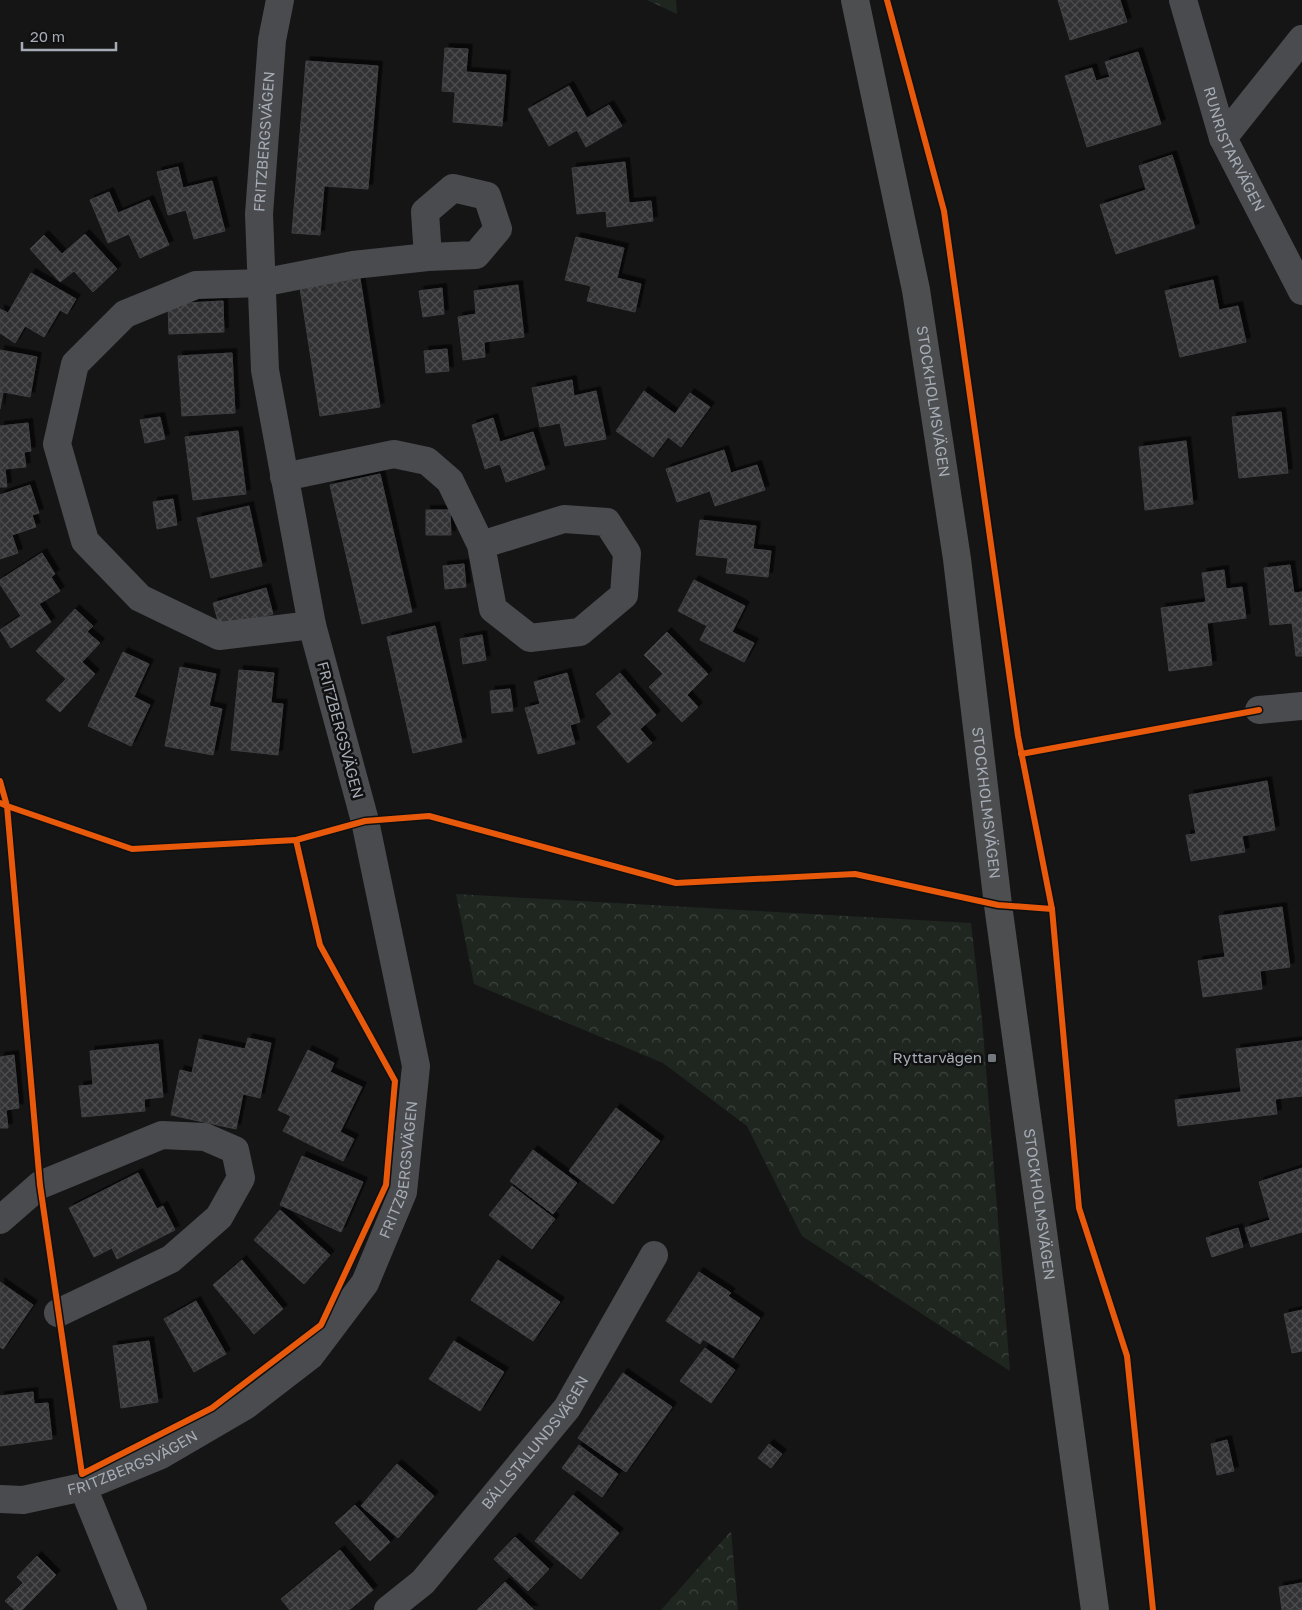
<svg xmlns="http://www.w3.org/2000/svg" width="1302" height="1610" font-family="'Golos Text',sans-serif">
  <defs>
    <pattern id="forest-crowns" width="20" height="18" patternUnits="userSpaceOnUse" patternTransform="scale(1.25)"><rect width="20" height="18" fill="#1f2620"/><path d="M2 6a3 3 0 1 1 6 0M12 15a3 3 0 1 1 6 0" fill="none" stroke="#3d433e"/></pattern>
    <pattern id="building-cross-hatch" width="8" height="8" patternUnits="userSpaceOnUse" patternTransform="scale(1.25)"><rect width="8" height="8" fill="#333335"/><path d="M0 0l8 8M0 8l8-8" fill="none" stroke="#4e4e50"/></pattern>
    <filter id="shadow"><feDropShadow dx="4.5" dy="-4.5" stdDeviation="0" flood-color="#0009"/></filter>
  </defs>
  <rect width="100%" height="100%" fill="#151516"/>
  <g fill="url(#forest-crowns)">
    <path d="M647 0H676L677 14Z"/>
    <path d="M456 894 971 923 982 1019 1010 1371 802 1236 747 1126 663 1063 474 984Z"/>
    <path d="M731 1531 738 1610H661Z"/>
  </g>
  <g fill="url(#building-cross-hatch)" stroke="#3e3f42" filter="url(#shadow)">
    <path d="M1058 0H1120L1127 22 1070 40Z"/>
    <path d="M445 48 468 49 466 72 506 75 502 126 453 122 455 92 442 91Z"/>
    <path d="M1138 52 1161 124 1087 147 1065 76 1092 68 1096 81 1110 77 1105 62Z"/>
    <path d="M306 61 378 66 368 189 324 186 320 235 292 233Z"/>
    <path d="M569 86 587 118 609 105 622 126 586 147 577 130 549 146 528 109Z"/>
    <path d="M1172 155 1195 228 1116 254 1100 205 1146 190 1139 166Z"/>
    <path d="M625 162 629 203 651 201 653 221 607 227 606 211 577 214 572 168Z"/>
    <path d="M178 167 183 188 212 181 225 231 194 239 186 210 168 215 157 172Z"/>
    <path d="M109 192 118 213 149 200 169 245 140 258 129 234 108 243 90 200Z"/>
    <path d="M85 234 117 269 93 292 74 271 60 282 30 249 44 235 62 254Z"/>
    <path d="M576 237 624 248 617 278 641 284 635 312 587 301 591 286 565 280Z"/>
    <path d="M31 273 76 299 67 314 60 310 44 337 25 326 15 343 0 333V309L8 313Z"/>
    <path d="M360 278 380 407 320 416 300 288Z"/>
    <path d="M1213 280 1219 310 1238 306 1246 342 1180 357 1165 291Z"/>
    <path d="M518 285 524 337 484 342 485 357 463 360 458 317 476 314 474 291Z"/>
    <path d="M442 288 444 314 423 317 419 291Z"/>
    <path d="M223 301 224 332 169 334 168 304Z"/>
    <path d="M447 349 449 371 426 373 424 351Z"/>
    <path d="M0 350 37 357 30 397 3 392 0 409Z"/>
    <path d="M232 353 235 413 182 416 178 356Z"/>
    <path d="M572 380 574 396 596 391 606 439 565 446 560 423 540 427 532 388Z"/>
    <path d="M644 391 675 414 690 393 710 407 681 447 668 437 653 457 616 431Z"/>
    <path d="M1281 412 1288 473 1239 478 1232 417Z"/>
    <path d="M160 417 165 439 145 443 140 420Z"/>
    <path d="M493 418 500 442 533 432 545 469 506 482 500 464 485 469 472 425Z"/>
    <path d="M28 423 31 451 24 452 26 467 5 469 7 487H0V426Z"/>
    <path d="M238 431 246 494 193 500 185 437Z"/>
    <path d="M1186 441 1193 504 1145 510 1139 447Z"/>
    <path d="M724 450 731 473 757 465 765 490 715 506 710 491 677 502 666 469Z"/>
    <path d="M380 474 412 612 362 624 330 485Z"/>
    <path d="M30 485 39 513 32 515 36 527 12 535 18 553 0 559V495Z"/>
    <path d="M173 499 177 525 157 529 153 502Z"/>
    <path d="M249 506 262 566 211 578 197 518Z"/>
    <path d="M426 510H450L451 535H426Z"/>
    <path d="M700 520 756 526 753 549 771 551 768 577 726 573 728 558 696 555Z"/>
    <path d="M42 553 55 574 51 577 60 591 39 604 51 622 11 648 0 630 21 616 0 584V580Z"/>
    <path d="M464 564 466 587 445 589 443 566Z"/>
    <path d="M1290 565 1294 593 1302 592V656H1296L1292 623 1270 625 1264 568Z"/>
    <path d="M1224 570 1226 589 1242 587 1246 618 1207 623 1212 665 1169 671 1161 608 1206 602 1202 573Z"/>
    <path d="M694 580 745 606 732 632 754 643 744 662 700 640 707 626 678 611Z"/>
    <path d="M266 588 273 614 220 628 213 603Z"/>
    <path d="M75 609 93 626 87 632 100 643 82 662 95 674 60 712 46 700 66 679 36 651Z"/>
    <path d="M435 626 462 742 413 753 387 637Z"/>
    <path d="M667 632 708 674 687 695 698 707 682 722 649 687 663 674 644 655Z"/>
    <path d="M482 635 486 660 463 664 460 639Z"/>
    <path d="M123 652 149 664 134 697 150 705 131 746 88 726Z"/>
    <path d="M180 667 216 674 209 706 222 709 213 755 165 746Z"/>
    <path d="M239 670 274 673 271 703 283 704 278 755 231 750Z"/>
    <path d="M567 673 580 722 570 725 575 744 538 754 525 708 540 704 534 682Z"/>
    <path d="M620 673 656 715 640 729 652 743 628 763 597 727 612 714 596 694Z"/>
    <path d="M510 689 513 711 492 713 490 691Z"/>
    <path d="M1267 781 1275 830 1242 836 1245 852 1191 861 1186 835 1196 834 1189 795Z"/>
    <path d="M1282 907 1290 967 1260 971 1262 989 1203 997 1198 961 1225 957 1219 916Z"/>
    <path d="M248 1038 271 1043 260 1098 243 1094 236 1129 171 1115 180 1070 192 1073 199 1039 245 1049Z"/>
    <path d="M1302 1041V1096L1275 1099 1277 1114 1178 1126 1175 1100 1241 1092 1236 1049Z"/>
    <path d="M158 1044 163 1097 144 1099 145 1111 82 1117 79 1086 93 1085 90 1051Z"/>
    <path d="M308 1050 334 1063 330 1072 362 1087 340 1132 354 1139 343 1161 283 1131 291 1116 278 1110Z"/>
    <path d="M14 1055 19 1108 6 1110 8 1128H0V1057Z"/>
    <path d="M616 1108 660 1141 613 1204 569 1171Z"/>
    <path d="M533 1150 577 1183 553 1214 510 1181Z"/>
    <path d="M302 1156 363 1182 341 1232 280 1205Z"/>
    <path d="M1302 1168V1232L1251 1247 1245 1228 1270 1220 1259 1182Z"/>
    <path d="M138 1173 157 1209 163 1206 175 1230 117 1259 112 1248 94 1257 69 1208Z"/>
    <path d="M512 1186 555 1219 532 1249 489 1215Z"/>
    <path d="M280 1210 330 1255 304 1284 254 1240Z"/>
    <path d="M1238 1228 1243 1247 1212 1257 1206 1238Z"/>
    <path d="M242 1260 283 1309 254 1334 213 1285Z"/>
    <path d="M498 1260 560 1302 533 1341 471 1300Z"/>
    <path d="M699 1272 731 1293 728 1296 760 1318 733 1358 703 1339 700 1344 666 1321Z"/>
    <path d="M0 1282 33 1305 3 1349 0 1347Z"/>
    <path d="M196 1301 226 1354 194 1372 164 1319Z"/>
    <path d="M1302 1310V1351L1292 1353 1284 1314Z"/>
    <path d="M149 1341 158 1402 121 1408 113 1346Z"/>
    <path d="M454 1341 504 1372 480 1411 429 1379Z"/>
    <path d="M705 1348 735 1370 711 1403 680 1381Z"/>
    <path d="M623 1373 672 1407 626 1472 578 1438Z"/>
    <path d="M33 1392 34 1404 48 1403 52 1439 0 1446V1396Z"/>
    <path d="M1227 1440 1234 1471 1217 1475 1211 1444Z"/>
    <path d="M769 1444 782 1454 771 1468 758 1458Z"/>
    <path d="M579 1445 618 1474 602 1497 562 1468Z"/>
    <path d="M397 1464 434 1496 398 1538 361 1506Z"/>
    <path d="M573 1495 619 1533 581 1579 535 1541Z"/>
    <path d="M355 1505 390 1542 370 1561 335 1523Z"/>
    <path d="M515 1537 549 1569 528 1591 494 1559Z"/>
    <path d="M340 1550 373 1590 349 1610H290L281 1599Z"/>
    <path d="M37 1556 56 1575 22 1610H15L5 1601 23 1583 17 1577Z"/>
    <path d="M505 1582 534 1610H477Z"/>
    <path d="M1302 1583V1610H1282L1279 1587Z"/>
  </g>
  <g fill="none" stroke-linecap="round" stroke-linejoin="round">
    <g stroke="#4a4b4e" stroke-width="28">
      <path id="s1" d="M1183 0 1223 138 1302 291"/>
      <path d="M1223 138 1302 39"/>
      <path d="M284 477 394 454 427 461 450 481 481 545 493 609 530 638 580 632 624 595 627 553 607 522 564 519 481 545"/>
      <path d="M312 625 219 636 140 598 85 541 57 444 75 364 125 314 196 285 261 283 353 265 428 257 476 255 498 229 487 196 453 188 425 212 428 257"/>
      <path d="M1259 710 1302 706"/>
      <path d="M0 1220 40 1185 162 1135 205 1137 235 1150 241 1178 219 1217 171 1259 58 1313"/>
      <path d="M83 1487 133 1610"/>
      <path id="s2" d="M0 1499 23 1500 83 1487 161 1455 245 1406 310 1356 365 1283 403 1192 416 1066 365 821 312 625 265 370 259 214 272 40 280 0"/>
      <path id="s3" d="M388 1610 423 1582 567 1408 654 1255"/>
    </g>
    <path stroke="#4c4e50" stroke-width="28" id="s4" d="M855 0 916 290 957 559 998 905 1095 1610"/>
    <g stroke="#101011" stroke-width="9">
      <g id="cycleway">
        <path d="M887 0 944 211 1018 736 1052 909 1079 1208 1127 1356 1153 1610"/>
        <path d="M1021 754 1259 710"/>
        <path d="M0 781 7 806 40 1185 82 1474 212 1408 321 1325 386 1185 395 1081 320 945 296 840 132 849 7 806 0 803"/>
        <path d="M296 840 365 821 429 816 676 883 855 874 998 905 1052 909"/>
      </g>
    </g>
    <use href="#cycleway" stroke="#e8590c" stroke-width="6"/>
  </g>
  <rect fill="#73777e" stroke="#101011" stroke-width="2" x="987" y="1053" width="10" height="10" rx="2.5"/>
  <g text-anchor="middle" stroke-width="5" stroke-linejoin="round" paint-order="stroke">
    <g font-size="15" fill="#a6acb6" stroke="#101011">
      <text dy="5" stroke="none"><textPath href="#s2" startOffset="1606">FRITZBERGSVÄGEN</textPath></text>
      <text dy="5" stroke="none"><textPath href="#s1" startOffset="158">RUNRISTARVÄGEN</textPath></text>
      <text dy="5" stroke="none"><textPath href="#s4" startOffset="409">STOCKHOLMSVÄGEN</textPath></text>
      <text transform="translate(340 730) rotate(75)" y="5">FRITZBERGSVÄGEN</text>
      <text dy="5" stroke="none"><textPath href="#s4" startOffset="814">STOCKHOLMSVÄGEN</textPath></text>
      <text dy="5" stroke="none"><textPath href="#s2" startOffset="559">FRITZBERGSVÄGEN</textPath></text>
      <text dy="5" stroke="none"><textPath href="#s4" startOffset="1219">STOCKHOLMSVÄGEN</textPath></text>
      <text dy="5" stroke="none"><textPath href="#s3" startOffset="224">BÄLLSTALUNDSVÄGEN</textPath></text>
      <text dy="5" stroke="none"><textPath href="#s2" startOffset="139">FRITZBERGSVÄGEN</textPath></text>
    </g>
    <g font-size="15" fill="#a6acb6" stroke="#101011" text-anchor="end">
      <text x="982" y="1063">Ryttarvägen</text>
    </g>
  </g>
  <path d="M22 42v8h94v-8" fill="none" stroke="#a6acb6" stroke-width="2.5"/>
  <text x="30" y="42" font-size="15" fill="#a6acb6" stroke="#101011" stroke-width="4" paint-order="stroke">20 m</text>
</svg>
